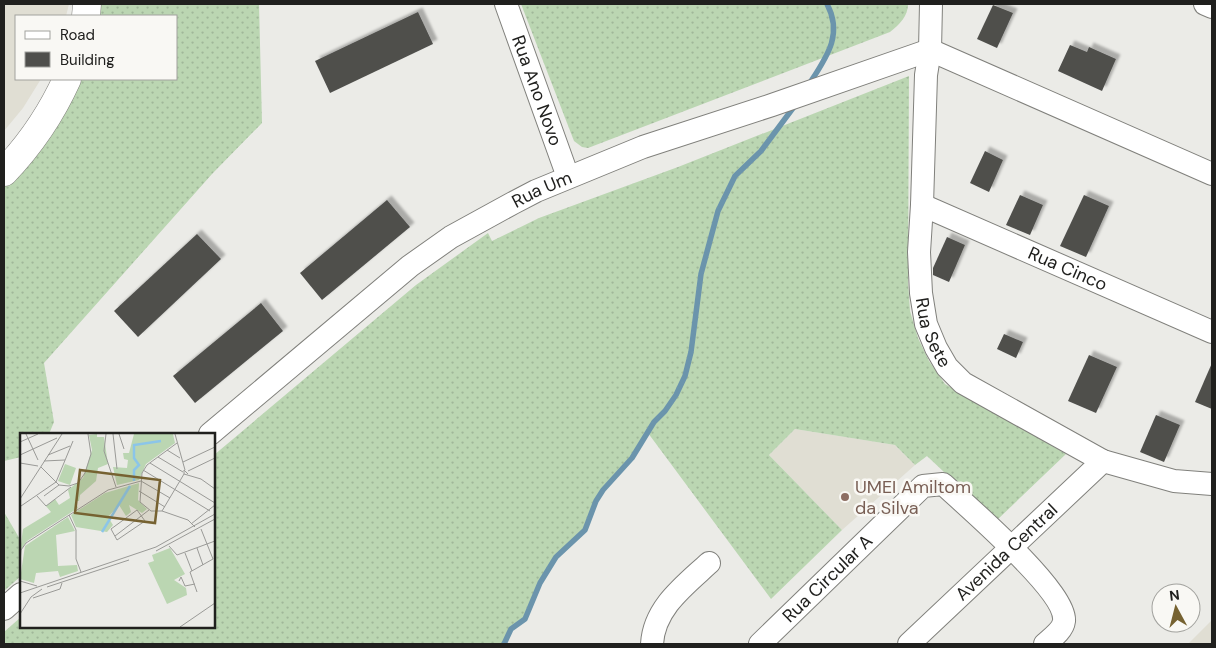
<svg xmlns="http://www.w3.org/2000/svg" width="1216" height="648" font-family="'DM Sans',sans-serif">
  <defs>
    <pattern id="grass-dots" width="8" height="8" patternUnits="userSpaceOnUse" patternTransform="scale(1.25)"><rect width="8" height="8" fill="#bbd6b2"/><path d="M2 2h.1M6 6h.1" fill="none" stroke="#a0b799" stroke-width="1.8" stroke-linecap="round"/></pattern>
    <filter id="shadow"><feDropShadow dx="4.5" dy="-4.5" stdDeviation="1" flood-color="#0004"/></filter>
  </defs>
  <rect width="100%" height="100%" fill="#ebebe7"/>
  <g fill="#e0ded3">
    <path d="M4 4H69L66 16H16V79H41L23 108 4 131Z"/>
    <path d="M795 429 895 445 915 465 842 530 769 455Z"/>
    <path d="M1212 620V644H1188Z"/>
  </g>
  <g fill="url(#grass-dots)">
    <path d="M100 4H259L262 123 212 174 44 363 54 422 49 434H21V457L4 461V185L78 79H176V16H97Z"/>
    <path d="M521 4H908C908 16 900 24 890 32L588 148 582 147 574 141Z"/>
    <path d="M909 76 908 282 910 311 918 338 929 361 945 384 1066 454 996 521 927 456 915 465 895 445 795 429 769 455 842 530 771 599 648 433 632 458 603 490 596 501 585 530 556 557 540 583 525 619 511 629 504 642 506 644H4V632L21 617V627H214V455L416 285 488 233 492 241 539 218 678 167Z"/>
    <path d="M4 512 21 541V576L4 591Z"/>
  </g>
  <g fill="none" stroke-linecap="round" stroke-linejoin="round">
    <g stroke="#6b94ac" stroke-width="5.5">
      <path d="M808 86C825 59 844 36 827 4"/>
      <path d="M504 644 511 629 525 619 540 583 556 557 585 530 596 501 603 490 632 458 654 422 665 411 676 395 685 376 691 352 701 274 718 211 735 176 761 151 796 104"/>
    </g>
  </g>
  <g fill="#4f4f4c" filter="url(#shadow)">
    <path d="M993 5 1013 13 997 48 977 39Z"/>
    <path d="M418 12 433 44 330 93 315 61Z"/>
    <path d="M1070 45 1087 52 1089 47 1116 59 1102 91 1058 71Z"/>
    <path d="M985 151 1003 160 989 192 970 183Z"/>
    <path d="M1020 195 1043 205 1030 235 1006 225Z"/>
    <path d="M1084 195 1109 206 1086 257 1060 246Z"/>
    <path d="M387 200 410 227 322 300 300 273Z"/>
    <path d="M197 234 221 259 138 337 114 311Z"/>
    <path d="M947 237 965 245 949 282 933 275V268Z"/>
    <path d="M261 303 283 331 195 403 173 376Z"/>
    <path d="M1004 334 1023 342 1016 358 997 349Z"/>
    <path d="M1089 355 1117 367 1096 413 1068 401Z"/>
    <path d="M1212 363V409L1195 402Z"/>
    <path d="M1156 415 1180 425 1164 462 1140 452Z"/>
  </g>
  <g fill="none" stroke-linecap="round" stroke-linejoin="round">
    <g stroke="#80807c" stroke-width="24">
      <g id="minor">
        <path id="s1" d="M506 4 568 177"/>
        <path id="s2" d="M931 4 930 50 926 75 922 205 919 252 921 293 926 324 936 348 947 367 963 383 1103 461 1174 481 1212 484"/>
        <path d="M1205 4 1212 7"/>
        <path id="s3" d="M922 205 1212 332"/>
        <path id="s4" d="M210 434 410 266 451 237 513 203 536 191 643 147 772 105 930 50 1212 174"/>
        <path d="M4 609 21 594"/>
        <path d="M652 644C654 608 684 586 709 563"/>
        <path id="s5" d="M760 644 923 486 943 484C966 505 1067 592 1064 621 1063 630 1052 638 1045 644"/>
        <path id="s6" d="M909 644 1103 461"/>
      </g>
    </g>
    <g stroke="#80807c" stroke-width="29">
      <g id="tertiary">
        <path d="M86 16 87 4"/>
        <path d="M4 172C29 146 52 112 67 79"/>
      </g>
    </g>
    <use href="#minor" stroke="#fff" stroke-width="22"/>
    <use href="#tertiary" stroke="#fff" stroke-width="28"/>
  </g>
  <circle fill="#8d6e63" stroke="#f9f8f4" stroke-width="2" cx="845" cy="497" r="5"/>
  <g text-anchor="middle" stroke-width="5" stroke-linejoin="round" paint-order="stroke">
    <g font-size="18" fill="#20201e" stroke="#f9f8f4">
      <text dy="6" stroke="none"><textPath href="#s1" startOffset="92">Rua Ano Novo</textPath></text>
      <text dy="6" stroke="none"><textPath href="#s4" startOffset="414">Rua Um</textPath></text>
      <text dy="6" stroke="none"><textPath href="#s3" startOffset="159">Rua Cinco</textPath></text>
      <text dy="6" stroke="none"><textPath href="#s2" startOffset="331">Rua Sete</textPath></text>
      <text dy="6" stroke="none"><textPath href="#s6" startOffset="134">Avenida Central</textPath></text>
      <text dy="6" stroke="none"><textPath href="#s5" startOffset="94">Rua Circular A</textPath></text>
    </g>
    <g font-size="18" fill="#785e54" stroke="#f9f8f4" text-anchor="start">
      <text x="855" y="493">UMEI Amiltom<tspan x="855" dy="21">da Silva</tspan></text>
    </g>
  </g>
  <g transform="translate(20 433)">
    <rect width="195" height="195" fill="#ebebe7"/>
    <path d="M77 1V4H84L88 31 78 35 76 48 60 62 59 68H55L58 75 7 108 0 118 3 96 31 79 26 73 35 66 39 72 50 65 48 57 63 45 72 17 69 2ZM114 1H153L155 10 126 31 119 47 97 52 93 34 107 35 108 27 104 26 103 20H109ZM119 50 118 67 127 76 122 80 109 72 111 79 106 83 99 72 88 84 93 92 87 99 56 94 51 82 85 60ZM48 84 55 98 36 102 38 133 57 132 58 138 40 144 38 138 16 140 14 150 0 146 5 113Z" fill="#bbd6b2"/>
    <path d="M45 31 56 35 50 52 38 48ZM150 115 165 141 154 147 166 155 167 162 147 171 128 130 134 128 132 122Z" fill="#bbd6b2"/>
    <path fill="none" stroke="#8bc5e9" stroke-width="2.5" d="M114 48V37L119 32 114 25V12L141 8M82 99 110 53"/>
    <path fill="none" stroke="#9a9a97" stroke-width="1" d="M6 1 18 27M86 1 84 18 96 54M93 1 97 36M99 1 104 16M155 1 165 37M0 9 18 1M147 17 160 25M0 22 37 5M28 22 50 13M138 24 163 39M24 28 45 27M163 29 195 14M0 30 18 33M130 30 195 70M21 34 39 52 49 53 58 50 65 40 71 21 68 1M123 37 190 78M168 38 195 25M168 41 164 37V41L181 46 195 56M119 58 145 74M17 63 26 73 51 54M24 63 39 52M0 66 42 1M1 73 36 49 53 8M117 77 125 88 97 107 91 96ZM142 78H131L120 69 122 40 127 32 157 10M142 78 164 41M142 78 168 87 175 94M49 82 56 97V126L61 139M171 91 195 72M95 103 129 77M149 113 157 122 195 108M177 115 183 132M136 118 195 86M165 120 172 138M0 129 1 117 6 110 88 57 121 48 150 65M0 148 17 153M159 148 161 144 165 153 175 151M27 154 109 127M177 159 170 139 193 126 181 96M0 160 136 114 195 81M13 165 40 156 42 150M0 181 11 164 22 156M160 194 195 170"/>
    <path fill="#766231" fill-opacity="0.15" stroke="#766231" stroke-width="2.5" d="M60 37 140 47 135 90 55 80Z"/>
    <rect width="195" height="195" fill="none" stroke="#20201e" stroke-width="2.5"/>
  </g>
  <rect width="1216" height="648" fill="none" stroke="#20201e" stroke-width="10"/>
  <rect x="15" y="15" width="162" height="65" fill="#f9f8f4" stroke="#a2a29e"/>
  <rect x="25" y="31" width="25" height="8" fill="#ffffff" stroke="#a2a29e"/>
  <text x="60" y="40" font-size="15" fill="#20201e">Road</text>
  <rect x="25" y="52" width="25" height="15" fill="#4f4f4c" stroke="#a2a29e"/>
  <text x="60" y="65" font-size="15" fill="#20201e">Building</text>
  <g transform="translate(1176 608) rotate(353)"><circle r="24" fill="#f9f8f4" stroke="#a2a29e"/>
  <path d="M0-4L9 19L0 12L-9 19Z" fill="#766231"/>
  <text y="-8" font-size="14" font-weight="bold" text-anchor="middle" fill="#20201e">N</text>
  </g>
</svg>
